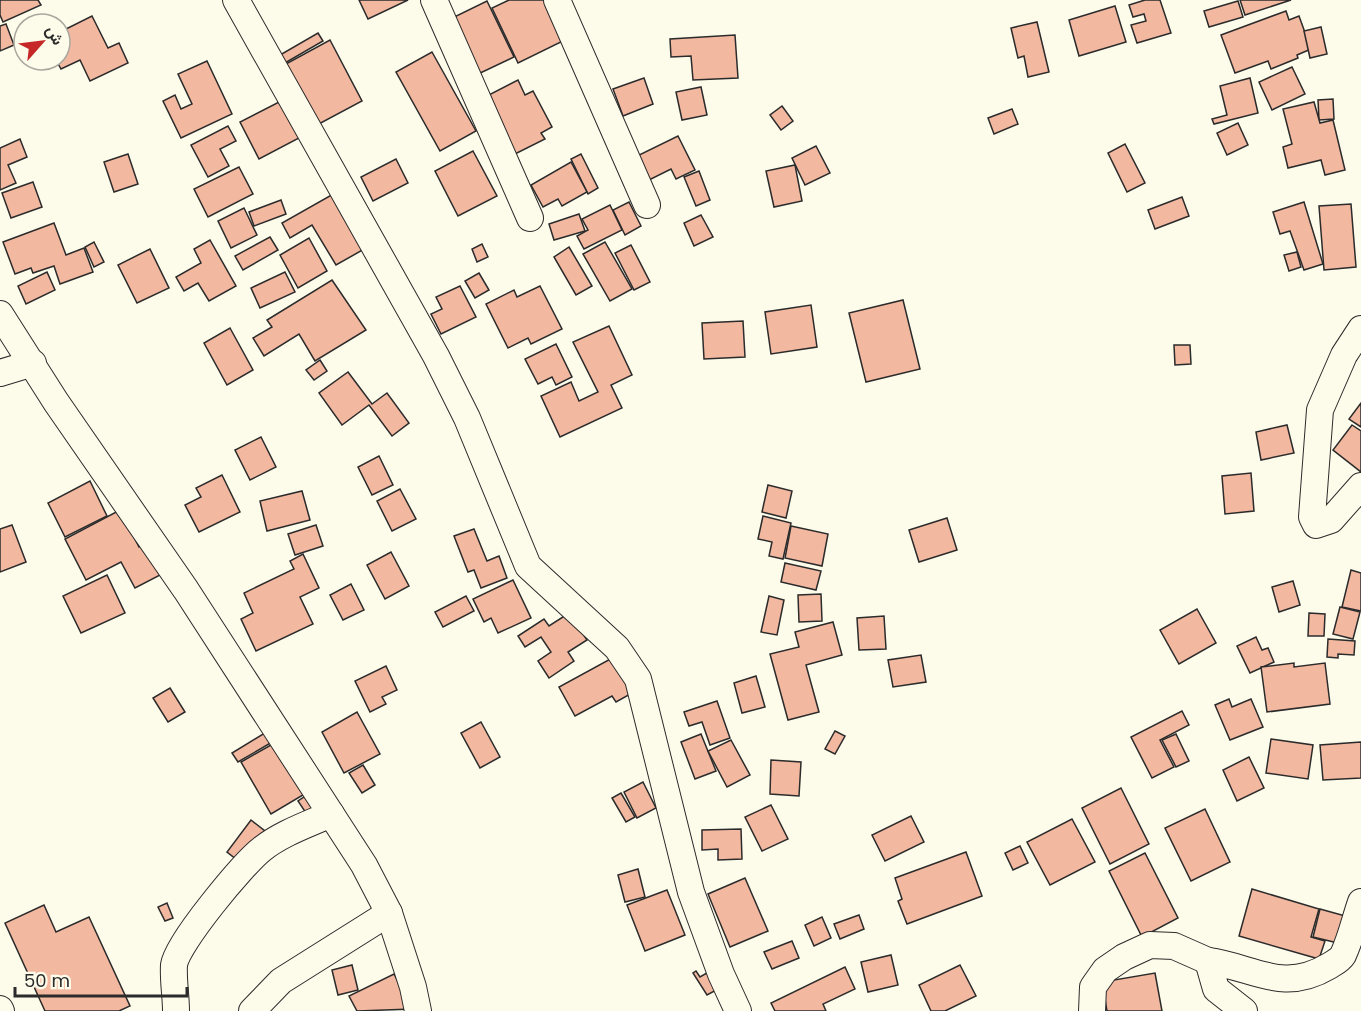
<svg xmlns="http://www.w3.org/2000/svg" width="1361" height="1011" font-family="Poppins,Vazirmatn,sans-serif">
  <rect width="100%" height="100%" fill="#fdfbea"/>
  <g fill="#f2b8a0" stroke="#2b2b2b" stroke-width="1.5">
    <path d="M0 0H38L41 5 3 22 0 15Z"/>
    <path d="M359 0H408L368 19Z"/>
    <path d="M509 0H545L565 40 518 63 492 8Z"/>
    <path d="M1145 0H1160L1171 33 1137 43 1131 25 1146 21 1144 14 1133 17 1129 5Z"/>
    <path d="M1240 0H1291L1245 15Z"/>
    <path d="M487 1 514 57 474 76 446 21Z"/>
    <path d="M1238 1 1243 17 1209 27 1204 11Z"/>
    <path d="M1115 6 1126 42 1079 56 1069 20Z"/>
    <path d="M1286 11 1289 20 1299 16 1311 49 1297 55 1298 58 1271 69 1268 61 1235 73 1221 35Z"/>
    <path d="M92 16 108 48 119 43 128 63 90 81 80 60 61 69 56 60H60V32Z"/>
    <path d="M1037 22 1049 72 1028 77 1024 56 1018 58 1011 28Z"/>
    <path d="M6 24 14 45 0 51V26Z"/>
    <path d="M1321 27 1327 54 1310 58 1304 31Z"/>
    <path d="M318 33 323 41 285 63 280 55Z"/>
    <path d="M735 35 738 78 693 80 691 56 671 57 670 39Z"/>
    <path d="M330 40 362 101 317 125 284 65Z"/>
    <path d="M432 52 476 131 440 151 396 72Z"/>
    <path d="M207 61 232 114 181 138 163 101 175 95 181 109 192 104 178 74Z"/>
    <path d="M1292 67 1305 94 1272 110 1259 82Z"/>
    <path d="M644 78 653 104 623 116 613 89Z"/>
    <path d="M1250 78 1258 113 1214 124 1212 119 1227 115 1220 86Z"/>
    <path d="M518 80 525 95 533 91 552 127 541 133 545 139 511 156 481 99Z"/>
    <path d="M701 87 707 115 682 120 676 92Z"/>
    <path d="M1333 99 1334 119 1319 120 1318 100Z"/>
    <path d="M281 101 299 138 259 159 240 122Z"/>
    <path d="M1314 102 1320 123 1333 120 1345 170 1325 175 1321 160 1288 168 1283 147 1292 144 1283 109Z"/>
    <path d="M782 106 793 121 781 130 770 115Z"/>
    <path d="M1012 109 1018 124 994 134 988 118Z"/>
    <path d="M1238 123 1248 145 1227 155 1217 133Z"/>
    <path d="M228 126 236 141 220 149 229 166 208 177 191 145Z"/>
    <path d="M678 136 695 170 676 179 671 169 647 181 635 157Z"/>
    <path d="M20 139 27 157 8 165 16 183 0 190V148Z"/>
    <path d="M1125 144 1145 183 1127 192 1108 153Z"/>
    <path d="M816 146 830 173 805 185 792 158Z"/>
    <path d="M473 151 497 196 458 216 435 171Z"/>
    <path d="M128 154 138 184 114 192 104 162Z"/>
    <path d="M581 154 598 188 588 194 571 159Z"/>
    <path d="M396 159 408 183 373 201 361 177Z"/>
    <path d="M571 162 587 192 562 206 558 199 543 207 531 185Z"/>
    <path d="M795 165 802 201 774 207 766 171Z"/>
    <path d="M239 167 253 194 208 217 194 189Z"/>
    <path d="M699 171 710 200 696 206 684 177Z"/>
    <path d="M33 182 42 207 11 218 2 193Z"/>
    <path d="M335 193 366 248 336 265 312 225 290 238 282 223Z"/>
    <path d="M1182 197 1189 216 1155 229 1148 210Z"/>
    <path d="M281 200 286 214 254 226 249 212Z"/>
    <path d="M629 202 641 226 625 235 613 210Z"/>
    <path d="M1304 202 1323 264 1304 270 1290 231 1280 234 1273 212Z"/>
    <path d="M1351 204 1356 267 1324 270 1319 206Z"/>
    <path d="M610 205 622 230 584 249 577 236 588 230 582 219Z"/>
    <path d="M244 208 257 235 231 248 218 221Z"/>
    <path d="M579 214 585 231 554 240 549 224Z"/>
    <path d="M701 215 713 237 694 246 684 223Z"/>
    <path d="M54 223 66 255 84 248 93 272 60 284 54 266 33 273 31 268 15 274 3 242Z"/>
    <path d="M270 237 278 250 243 270 235 256Z"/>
    <path d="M309 238 327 271 298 288 280 255Z"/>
    <path d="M210 240 236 286 209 301 198 283 184 291 176 277 201 263 194 249Z"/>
    <path d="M94 242 104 262 94 267 85 247Z"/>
    <path d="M605 242 632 289 610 301 583 254Z"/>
    <path d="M482 244 488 257 477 262 472 249Z"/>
    <path d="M631 245 650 282 634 290 615 253Z"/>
    <path d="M569 247 592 286 576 295 554 257Z"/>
    <path d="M150 249 169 288 137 303 118 265Z"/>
    <path d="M1297 252 1301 267 1289 271 1284 255Z"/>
    <path d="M47 272 55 290 26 304 18 286Z"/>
    <path d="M285 272 295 292 260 308 251 288Z"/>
    <path d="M479 273 489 290 475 298 465 281Z"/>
    <path d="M332 280 366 330 315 361 299 334 264 356 253 338 272 327 267 320Z"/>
    <path d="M460 286 476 317 441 334 431 314 442 309 436 297Z"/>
    <path d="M540 286 562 329 531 344 528 338 508 348 486 304 514 290 517 297Z"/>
    <path d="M903 300 920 369 866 382 849 313Z"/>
    <path d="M811 305 817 347 771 354 765 312Z"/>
    <path d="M743 321 745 357 704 359 702 323Z"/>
    <path d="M609 326 632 375 611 385 622 408 560 437 541 396 571 382 579 401 598 392 573 342Z"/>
    <path d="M230 328 253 370 227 385 204 343Z"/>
    <path d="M556 344 572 377 556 385 552 377 538 384 525 359Z"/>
    <path d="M1174 345H1190L1191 364 1175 365Z"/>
    <path d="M320 360 327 371 314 380 306 370Z"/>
    <path d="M348 372 372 404 387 393 409 423 392 436 369 405 342 425 319 393Z"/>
    <path d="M1361 403V427L1349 419Z"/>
    <path d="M1287 425 1294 453 1261 460 1256 432Z"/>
    <path d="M1352 425 1361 431V472L1333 450Z"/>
    <path d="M261 437 276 467 250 480 235 450Z"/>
    <path d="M379 456 393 485 372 495 358 467Z"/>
    <path d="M1251 473 1254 511 1225 514 1222 476Z"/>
    <path d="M222 475 240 512 199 532 185 505 201 497 196 488Z"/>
    <path d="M90 481 107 516 65 537 48 503Z"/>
    <path d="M768 485 792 491 786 518 762 512Z"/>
    <path d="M400 489 416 519 392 531 377 501Z"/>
    <path d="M302 491 310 520 267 531 260 501Z"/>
    <path d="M120 510 139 547 148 542 164 573 135 588 121 562 86 580 65 539Z"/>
    <path d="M763 516 791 523 783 559 769 556 772 542 758 539Z"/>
    <path d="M947 518 957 550 919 562 909 530Z"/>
    <path d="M12 525 26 562 0 572V529Z"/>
    <path d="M316 525 323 546 295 555 288 534Z"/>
    <path d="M791 526 828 534 822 566 785 558Z"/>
    <path d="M474 529 487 561 499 556 507 578 481 588 474 570 468 572 454 536Z"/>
    <path d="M391 552 409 586 385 599 367 565Z"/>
    <path d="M303 554 319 588 300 597 313 624 256 651 241 619 253 613 244 593 294 569 290 561Z"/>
    <path d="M785 563 821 571 816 590 781 582Z"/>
    <path d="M1351 570 1361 573V611L1342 607Z"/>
    <path d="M107 575 125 613 81 633 63 596Z"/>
    <path d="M513 580 531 618 498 633 491 618 484 622 473 599Z"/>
    <path d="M1293 581 1300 605 1279 612 1272 587Z"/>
    <path d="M351 584 364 610 343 620 330 595Z"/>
    <path d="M821 594 822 621 799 622 798 595Z"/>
    <path d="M466 596 474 611 443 627 435 612Z"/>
    <path d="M769 596 784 600 777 635 761 632Z"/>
    <path d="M1340 607 1360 612 1353 639 1333 634Z"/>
    <path d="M1197 609 1216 643 1179 664 1160 630Z"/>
    <path d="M569 613 587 640 568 652 574 661 549 678 538 661 551 652 541 637 525 647 518 636 544 619 549 626Z"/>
    <path d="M1309 613 1325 614 1324 636H1308Z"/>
    <path d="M884 616 886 649 859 650 857 618Z"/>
    <path d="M833 622 842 655 806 665 819 712 788 720 770 654 799 647 795 632Z"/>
    <path d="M1256 637 1262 650 1268 648 1274 662 1250 673 1237 646Z"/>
    <path d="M1328 639 1355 641 1354 655 1338 654V658L1327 657Z"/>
    <path d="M921 655 926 682 893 687 888 660Z"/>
    <path d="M614 657 634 692 616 702 612 696 575 716 559 687Z"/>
    <path d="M1294 663V667L1325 663 1330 704 1267 712 1261 667Z"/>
    <path d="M386 666 397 690 382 697 386 704 370 712 355 681Z"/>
    <path d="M756 676 765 707 742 713 734 683Z"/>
    <path d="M170 688 185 712 168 722 153 698Z"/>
    <path d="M1229 699 1232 707 1251 699 1263 727 1230 740 1215 705Z"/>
    <path d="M717 701 730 738 710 745 702 722 689 726 684 712Z"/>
    <path d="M1182 711 1189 725 1160 740 1174 767 1152 778 1131 737Z"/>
    <path d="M357 712 380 754 344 773 322 732Z"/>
    <path d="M481 722 500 757 480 768 461 733Z"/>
    <path d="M268 731 274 741 238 762 232 753Z"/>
    <path d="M835 731 845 736 835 754 825 749Z"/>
    <path d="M701 734 716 771 695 779 681 742Z"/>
    <path d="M1176 734 1189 761 1176 767 1162 740Z"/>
    <path d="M1271 739 1313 745 1308 779 1266 773Z"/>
    <path d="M731 740 750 775 727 787 708 751Z"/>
    <path d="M278 741 308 792 271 814 241 762Z"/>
    <path d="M1361 742V778L1323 780 1320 745Z"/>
    <path d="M1249 757 1264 788 1237 801 1223 770Z"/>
    <path d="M771 760 801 762 799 796 770 794Z"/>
    <path d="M363 765 375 785 362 793 349 773Z"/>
    <path d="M643 782 656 808 637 818 624 792Z"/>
    <path d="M1121 788 1149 844 1110 864 1082 808Z"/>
    <path d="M313 791 323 806 308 816 298 801Z"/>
    <path d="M621 793 635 817 626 822 612 798Z"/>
    <path d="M771 805 788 839 762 851 745 817Z"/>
    <path d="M1205 809 1230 862 1191 881 1165 828Z"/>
    <path d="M911 816 924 842 885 861 872 835Z"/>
    <path d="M1072 819 1095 862 1050 885 1027 842Z"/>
    <path d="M251 820 265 831 241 863 227 852Z"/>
    <path d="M741 829 742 859 718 860V849L702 850V830Z"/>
    <path d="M1020 846 1028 863 1013 870 1005 853Z"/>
    <path d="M966 852 982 896 907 924 898 901 902 899 895 878Z"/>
    <path d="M1145 853 1178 918 1142 937 1109 871Z"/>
    <path d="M638 869 645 897 625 902 618 875Z"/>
    <path d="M745 878 768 931 730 947 708 894Z"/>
    <path d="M1252 889 1319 909 1311 937 1325 941 1319 959 1239 936Z"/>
    <path d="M667 890 685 935 645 951 627 905Z"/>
    <path d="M167 903 173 918 165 921 158 907Z"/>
    <path d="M44 905 56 932 89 917 130 1006 119 1011H45L5 923Z"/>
    <path d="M1320 909 1349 917 1342 944 1313 937Z"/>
    <path d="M859 915 864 929 840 939 834 924Z"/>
    <path d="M822 917 831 938 814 946 805 925Z"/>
    <path d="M792 941 799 958 772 969 764 952Z"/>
    <path d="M891 955 898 985 868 992 861 962Z"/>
    <path d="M352 965 358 990 338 995 332 970Z"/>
    <path d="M960 965 976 996 945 1011H931L919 985Z"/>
    <path d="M845 967 855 989 823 1004 826 1011H775L771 1003Z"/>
    <path d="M712 970 722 987 707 995 693 973 696 971 700 977Z"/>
    <path d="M1155 973 1162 1011H1107L1102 982Z"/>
    <path d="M394 974 412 1009 357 1011 349 996Z"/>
  </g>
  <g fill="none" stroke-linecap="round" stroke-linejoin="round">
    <g stroke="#2b2b2b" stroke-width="28">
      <g id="minor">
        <path d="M236 0 436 356 467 418 528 566 617 648 638 679 691 892 721 974 738 1011"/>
        <path d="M434 0 530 218"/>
        <path d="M557 0 647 205"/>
        <path d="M0 314 56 402 186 590 364 865 389 913 413 987 418 1011"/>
        <path d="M1361 329 1344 355 1320 410 1312 517 1316 525 1331 520 1361 486"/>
        <path d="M0 373 33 363"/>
        <path d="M0 1009 1 1011"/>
        <path d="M176 1011C176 996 173 980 174 965 177 943 243 864 262 849 282 833 309 824 331 814"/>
        <path d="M252 1011 281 981 389 913"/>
        <path d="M1092 1011 1093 987 1105 970 1124 957 1150 945 1174 946 1208 961"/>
        <path d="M1244 1011 1216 989 1208 961C1254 967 1282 994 1329 966 1334 963 1340 960 1343 955 1351 938 1355 919 1361 902"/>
      </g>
    </g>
    <use href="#minor" stroke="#fdfbea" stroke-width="26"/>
  </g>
  <g transform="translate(42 42) rotate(62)"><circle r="28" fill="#fdfbea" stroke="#a9a89e" stroke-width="1.5"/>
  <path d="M0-4.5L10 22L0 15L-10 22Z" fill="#c62828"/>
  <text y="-9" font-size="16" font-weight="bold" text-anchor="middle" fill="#2b2b2b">ش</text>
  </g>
  <path d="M15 987v9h172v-9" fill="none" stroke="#2b2b2b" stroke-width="3"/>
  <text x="24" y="987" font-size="18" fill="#2b2b2b" stroke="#fdfbea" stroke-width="4.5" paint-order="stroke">50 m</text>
</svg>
